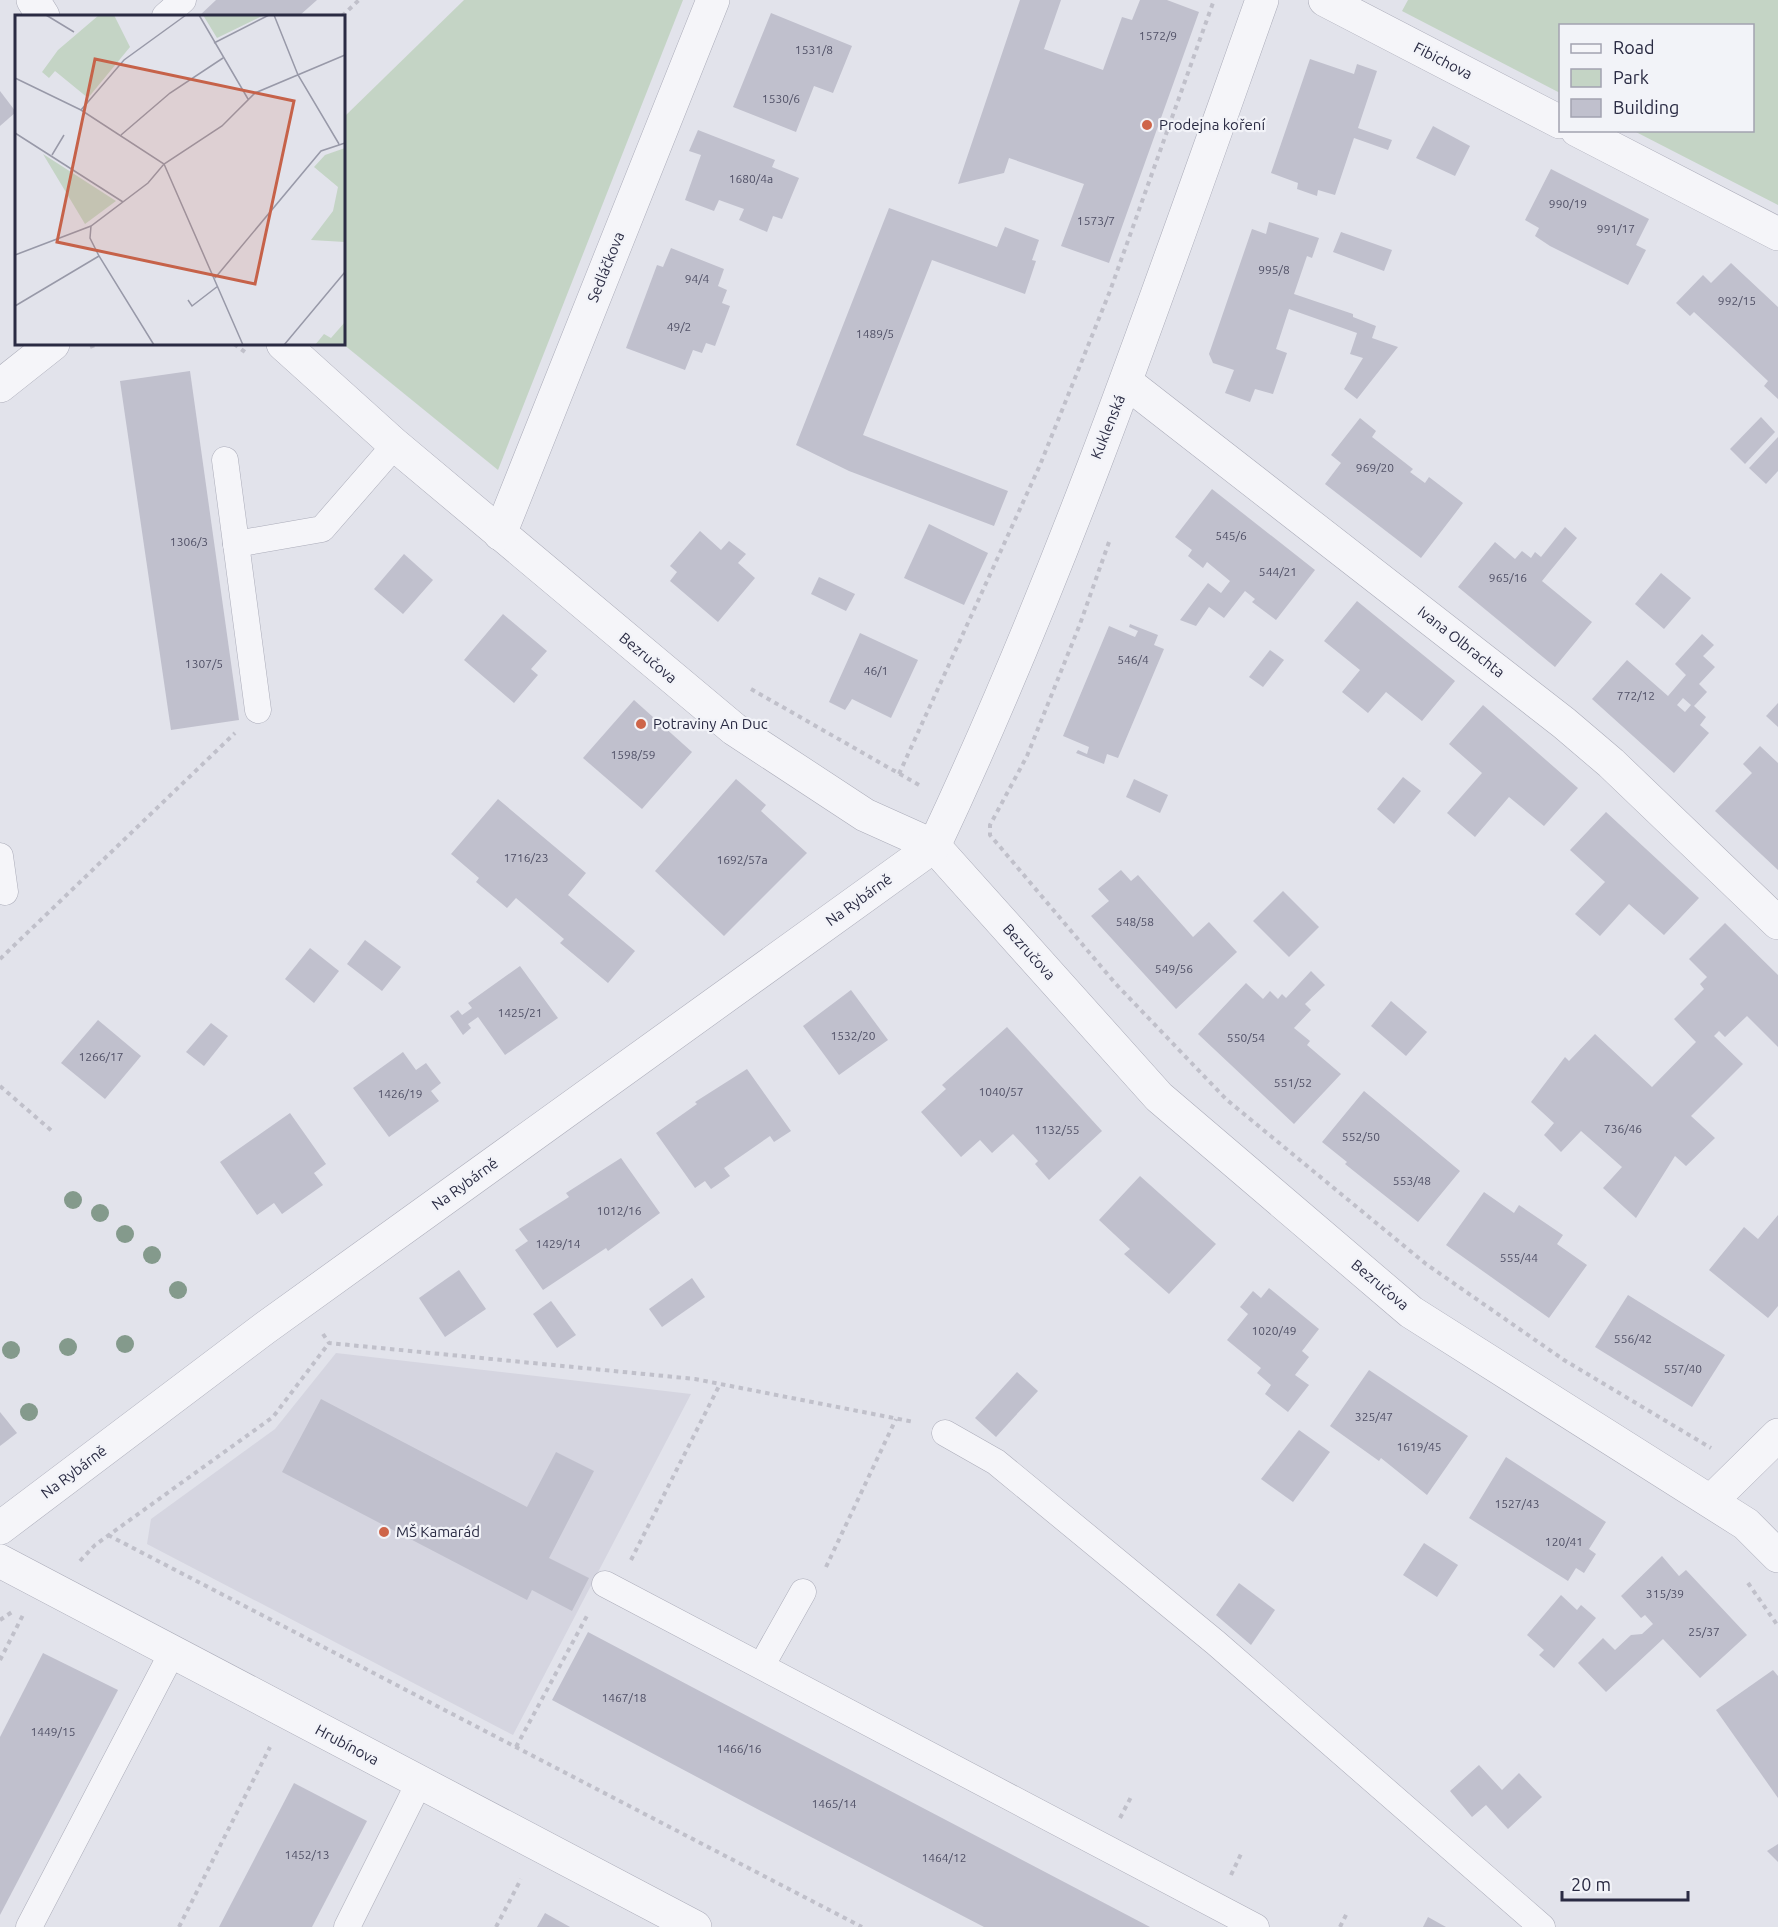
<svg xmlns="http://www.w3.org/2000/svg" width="1778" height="1927" font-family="Ubuntu,sans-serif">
  <rect width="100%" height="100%" fill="#e2e3eb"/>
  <path fill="#d5d5e0" d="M336 1353 691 1394 513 1735 147 1544 151 1519 275 1429Z"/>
  <g fill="#c4d4c5">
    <path d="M464 0H683L498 470 343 344 344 117Z"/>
    <path d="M1408 0H1778V205L1634 131 1752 130V26H1560V93L1402 11Z"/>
  </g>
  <g fill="#c0c0cd" fill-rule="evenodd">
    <path d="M216 0H317L299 16H199Z"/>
    <path d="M1020 0H1061L1044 49 1103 70 1122 17 1132 20 1140 0H1167L1199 12 1109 263 1061 246 1084 184 1009 158 1004 173 958 184Z"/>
    <path d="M771 13 852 46 833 93 814 86 796 132 733 107Z"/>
    <path d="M1310 59 1354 74 1357 64 1377 71 1358 128 1392 140 1388 150 1354 138 1335 195 1318 190 1317 196 1297 189 1298 183 1271 173Z"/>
    <path d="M0 91 16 112 0 126Z"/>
    <path d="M1433 126 1470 146 1455 176 1416 158Z"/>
    <path d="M698 130 775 160 772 167 799 178 782 219 773 216 767 232 739 220 744 209 719 200 714 211 685 200 701 155 689 151Z"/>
    <path d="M1551 169 1649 219 1636 245 1646 250 1628 285 1550 246 1535 236 1539 228 1525 220Z"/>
    <path d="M889 208 997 247 1005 227 1039 240 1032 260 1036 261 1025 294 932 260 863 435 1008 491 994 526 849 471 796 445Z"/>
    <path d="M1269 222 1319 238 1312 258 1307 256 1294 294 1353 314V317L1376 326 1372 338 1398 347 1357 399 1344 389 1363 358 1350 354 1357 333 1289 309 1276 349 1287 353 1273 394 1255 389 1250 402 1225 393 1234 370 1213 363 1209 354 1252 229 1266 234Z"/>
    <path d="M1341 232 1392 250 1384 271 1333 252Z"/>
    <path d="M671 248 724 269 718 286 727 290 722 303 730 306 715 346 706 343 702 353 693 350 685 370 626 348 657 265 663 267Z"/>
    <path d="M1731 263 1778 307V399L1764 386 1768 381 1733 348 1694 312 1690 316 1676 303 1703 275 1711 283Z"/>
    <path d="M190 371 239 720 171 730 120 381Z"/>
    <path d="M1761 417 1775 432 1745 464 1730 449Z"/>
    <path d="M1360 418 1376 431 1372 437 1413 469 1410 472 1425 483 1429 477 1463 503 1421 558 1325 484 1341 463 1331 455Z"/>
    <path d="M1778 437V471L1766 484 1749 468Z"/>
    <path d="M1212 489 1315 570 1276 620 1252 602 1255 599 1245 591 1224 618 1209 607 1196 626 1180 620 1208 583 1221 593 1230 581 1207 562 1203 568 1188 556 1192 550 1175 537Z"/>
    <path d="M929 524 988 553 964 605 904 578Z"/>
    <path d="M1565 527 1577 538 1542 581 1592 622 1555 667 1458 587 1495 542 1515 559 1522 551 1531 558 1535 552 1541 557Z"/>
    <path d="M700 531 721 550 729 541 746 554 738 563 755 578 718 622 670 581 677 572 670 566Z"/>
    <path d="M404 554 433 580 403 614 374 589Z"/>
    <path d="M1661 573 1691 598 1664 629 1635 604Z"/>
    <path d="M819 577 855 594 846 611 811 594Z"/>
    <path d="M1357 601 1455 681 1422 721 1386 692 1368 713 1342 692 1360 670 1324 641Z"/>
    <path d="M503 614 547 651 531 669 538 675 514 703 464 660Z"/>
    <path d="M1130 624 1158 635 1154 645 1164 649 1118 758 1107 754 1104 764 1076 753 1078 750 1087 754 1089 747 1063 736 1109 626 1135 637 1138 631 1129 627Z"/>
    <path d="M860 633 918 660 891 718 852 699 845 710 829 702Z"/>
    <path d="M1702 634 1714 645 1703 656 1715 667 1699 684 1707 692 1694 706 1706 717 1700 725 1709 733 1674 773 1592 699 1627 660 1668 696 1686 675 1675 664ZM1683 698 1691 705 1685 712 1677 705Z"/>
    <path d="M1270 650 1284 660 1263 687 1249 677Z"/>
    <path d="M634 700 692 752 642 809 583 758Z"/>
    <path d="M1778 703V727L1766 716Z"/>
    <path d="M1483 705 1578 788 1544 826 1509 797 1475 837 1447 813 1482 773 1449 744Z"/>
    <path d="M1760 746 1778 763V870L1715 811 1752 773 1743 764Z"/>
    <path d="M1403 777 1421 791 1394 824 1377 809Z"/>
    <path d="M736 779 766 805 761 811 807 853 724 936 655 871Z"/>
    <path d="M1134 779 1168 795 1160 813 1126 797Z"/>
    <path d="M498 799 586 873 568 895 635 951 608 983 560 943 564 939 516 898 507 908 476 882 479 878 451 854Z"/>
    <path d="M1606 812 1699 898 1664 935 1629 904 1600 936 1575 914 1605 882 1570 850Z"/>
    <path d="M1121 870 1131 881 1138 875 1193 937 1209 922 1237 952 1176 1009 1091 916 1109 901 1098 889Z"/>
    <path d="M1283 891 1319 927 1289 957 1253 921Z"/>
    <path d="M1725 923 1778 975V1047L1747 1016 1725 1037 1719 1031 1714 1036 1743 1064 1691 1116 1715 1138 1686 1166 1675 1156 1636 1218 1603 1188 1622 1167 1581 1131 1561 1152 1544 1135 1554 1123 1531 1102 1565 1057 1569 1061 1595 1034 1652 1087 1696 1042 1674 1019 1704 989 1700 984 1707 977 1689 959Z"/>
    <path d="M365 940 401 967 382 991 347 964Z"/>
    <path d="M310 948 339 971 314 1003 285 979Z"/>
    <path d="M520 966 558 1018 505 1055 478 1017 468 1024 471 1028 463 1035 450 1016 458 1010 462 1015 472 1008 468 1003Z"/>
    <path d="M1311 971 1325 985 1305 1004 1311 1010 1294 1028 1310 1041 1307 1045 1341 1074 1294 1124 1198 1034 1246 983 1263 999 1270 991 1278 999 1282 994 1286 998Z"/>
    <path d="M851 990 888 1040 839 1075 803 1026Z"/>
    <path d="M1391 1001 1427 1032 1406 1056 1371 1026Z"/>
    <path d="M98 1020 141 1056 105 1099 61 1063Z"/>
    <path d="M211 1023 228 1036 204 1066 186 1052Z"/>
    <path d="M1007 1027 1102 1131 1049 1180 1035 1164 1038 1161 1013 1134 992 1153 980 1140 961 1157 921 1112 946 1089 942 1085Z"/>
    <path d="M403 1052 416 1070 426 1063 441 1083 431 1091 439 1101 389 1137 353 1088Z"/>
    <path d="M747 1069 791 1131 774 1142 770 1136 724 1168 730 1176 711 1189 705 1181 695 1188 656 1133 697 1104 695 1102Z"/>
    <path d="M1364 1091 1460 1171 1418 1222 1345 1164 1347 1162 1322 1142Z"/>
    <path d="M290 1113 326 1164 314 1173 323 1185 282 1214 274 1203 257 1215 220 1162Z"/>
    <path d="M621 1158 660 1213 608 1251 606 1248 543 1290 515 1250 528 1241 519 1229 569 1197 566 1193Z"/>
    <path d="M1140 1176 1216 1244 1169 1294 1124 1254 1130 1249 1099 1220Z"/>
    <path d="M1484 1192 1514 1213 1519 1205 1563 1235 1557 1244 1587 1265 1549 1318 1446 1245Z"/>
    <path d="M1778 1215V1306L1768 1318 1709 1270 1744 1227 1758 1239Z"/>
    <path d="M459 1270 486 1309 445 1337 419 1298Z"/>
    <path d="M692 1278 705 1297 662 1327 649 1309Z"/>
    <path d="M1269 1288 1319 1329 1302 1351 1309 1357 1295 1375 1309 1385 1288 1412 1265 1394 1271 1385 1257 1373 1261 1368 1227 1340 1248 1314 1240 1307 1253 1291 1261 1298Z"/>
    <path d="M1628 1295 1725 1355 1692 1407 1595 1347Z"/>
    <path d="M551 1301 576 1335 557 1348 533 1314Z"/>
    <path d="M1369 1370 1468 1436 1427 1495 1381 1458 1379 1461 1330 1426Z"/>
    <path d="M1017 1372 1038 1391 996 1437 975 1418Z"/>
    <path d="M321 1399 527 1507 556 1452 594 1471 549 1558 589 1578 572 1611 532 1590 527 1600 282 1472Z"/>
    <path d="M0 1412 17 1433 0 1446Z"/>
    <path d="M1299 1430 1330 1452 1293 1502 1261 1479Z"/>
    <path d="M1506 1457 1606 1522 1589 1549 1596 1554 1584 1573 1576 1568 1568 1581 1469 1518Z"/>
    <path d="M1424 1543 1458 1565 1437 1597 1403 1575Z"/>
    <path d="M1662 1556 1679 1576 1686 1570 1747 1635 1700 1678 1663 1639 1606 1692 1578 1663 1603 1638 1615 1650 1631 1635 1642 1634 1653 1624 1645 1615 1641 1618 1621 1596Z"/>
    <path d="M1239 1583 1275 1610 1251 1645 1216 1615Z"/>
    <path d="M1561 1595 1577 1610 1581 1605 1596 1618 1554 1668 1539 1655 1544 1650 1527 1635Z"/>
    <path d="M588 1632 692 1687 1150 1927H984L761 1811 552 1700Z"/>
    <path d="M43 1653 118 1690 0 1915V1737Z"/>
    <path d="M1773 1670 1778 1676V1798L1716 1710Z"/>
    <path d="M1479 1765 1502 1790 1519 1773 1542 1797 1508 1829 1486 1805 1472 1817 1450 1791Z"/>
    <path d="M294 1783 367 1821 312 1927H219Z"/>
    <path d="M1778 1844V1862L1767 1851Z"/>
    <path d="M545 1913 570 1927H537Z"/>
    <path d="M1428 1917 1446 1927H1423Z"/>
  </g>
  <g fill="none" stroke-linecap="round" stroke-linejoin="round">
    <g stroke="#abacb9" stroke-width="27">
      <g id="lane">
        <path d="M165 16 183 0"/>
        <path d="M225 460 258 710"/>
        <path d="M236 544 322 529 395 445"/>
        <path d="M0 856 5 892"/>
        <path d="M945 1433 996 1462 1216 1643 1542 1927"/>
        <path d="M605 1584 1256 1927"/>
        <path d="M762 1665 803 1592"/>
        <path d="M29 1927 172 1653"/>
        <path d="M347 1927 419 1783"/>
      </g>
    </g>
    <g stroke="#abacb9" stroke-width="34">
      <g id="street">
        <path d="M33 0 43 16"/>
        <path d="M1325 0 1560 122"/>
        <path d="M1577 130 1778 234"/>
        <path d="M283 344 395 445 734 729 865 815 934 846 1159 1097 1411 1312 1746 1524 1778 1556"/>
        <path d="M1126 382 1564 723 1611 763 1778 923"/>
        <path d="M0 386 53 344"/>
        <path d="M500 534 713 0"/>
        <path d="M1711 1501 1778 1435"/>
        <path d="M0 1528 265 1328 934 846C1063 572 1161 285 1262 0"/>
        <path d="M0 1561 695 1927"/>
      </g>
    </g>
    <g stroke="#c0c0ca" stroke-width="4" stroke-dasharray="4.5 4.5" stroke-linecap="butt">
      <path d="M342 16 359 0"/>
      <path d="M234 344 245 352"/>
      <path d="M90 347 98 344"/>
      <path d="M1109 542 1080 624 1027 756 990 825V835L1115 983 1227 1100 1426 1264 1564 1360 1711 1448"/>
      <path d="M751 689 919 785"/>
      <path d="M899 774 1040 465 1110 291 1214 0"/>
      <path d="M0 959 235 733"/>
      <path d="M0 1086 53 1132"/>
      <path d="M323 1334 329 1343 695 1379 914 1422"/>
      <path d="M108 1535 862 1927"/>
      <path d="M631 1560 720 1384"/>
      <path d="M80 1561 95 1545 273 1417 329 1343"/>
      <path d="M826 1567 896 1419"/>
      <path d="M1748 1583 1778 1626"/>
      <path d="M0 1620 12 1612"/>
      <path d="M0 1660 23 1615"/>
      <path d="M516 1747 588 1614"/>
      <path d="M1120 1818 1131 1797"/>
      <path d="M1231 1875 1241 1854"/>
      <path d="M179 1927 270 1747"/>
      <path d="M496 1927 521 1879"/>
      <path d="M1340 1927 1347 1913"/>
    </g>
    <use href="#lane" stroke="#f5f5f9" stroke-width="26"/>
    <use href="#street" stroke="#f5f5f9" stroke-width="33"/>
  </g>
  <g fill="#849a8c">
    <circle cx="73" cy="1200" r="9"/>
    <circle cx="100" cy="1213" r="9"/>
    <circle cx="125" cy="1234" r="9"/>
    <circle cx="152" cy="1255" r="9"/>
    <circle cx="178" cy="1290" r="9"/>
    <circle cx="125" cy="1344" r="9"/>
    <circle cx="68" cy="1347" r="9"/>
    <circle cx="11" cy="1350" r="9"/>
    <circle cx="29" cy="1412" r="9"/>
  </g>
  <g fill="#ce6549" stroke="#f2f3f8" stroke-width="2">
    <circle cx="1147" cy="125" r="6"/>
    <circle cx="641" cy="724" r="6"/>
    <circle cx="384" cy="1532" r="6"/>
  </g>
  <g text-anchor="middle" stroke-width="4.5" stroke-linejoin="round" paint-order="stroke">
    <g font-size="12" fill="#505066">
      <text x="1158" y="40">1572/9</text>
      <text x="814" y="54">1531/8</text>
      <text x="781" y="103">1530/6</text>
      <text x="751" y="183">1680/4a</text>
      <text x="1568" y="208">990/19</text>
      <text x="1096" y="225">1573/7</text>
      <text x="1616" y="233">991/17</text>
      <text x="1274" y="274">995/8</text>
      <text x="697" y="283">94/4</text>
      <text x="1737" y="305">992/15</text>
      <text x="679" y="331">49/2</text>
      <text x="875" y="338">1489/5</text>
      <text x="1375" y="472">969/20</text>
      <text x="1231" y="540">545/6</text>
      <text x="189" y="546">1306/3</text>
      <text x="1278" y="576">544/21</text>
      <text x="1508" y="582">965/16</text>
      <text x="1133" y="664">546/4</text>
      <text x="204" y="668">1307/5</text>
      <text x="876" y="675">46/1</text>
      <text x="1636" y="700">772/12</text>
      <text x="633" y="759">1598/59</text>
      <text x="526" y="862">1716/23</text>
      <text x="742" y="864">1692/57a</text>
      <text x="1135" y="926">548/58</text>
      <text x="1174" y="973">549/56</text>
      <text x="520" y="1017">1425/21</text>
      <text x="853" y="1040">1532/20</text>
      <text x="1246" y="1042">550/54</text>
      <text x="101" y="1061">1266/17</text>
      <text x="1293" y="1087">551/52</text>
      <text x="1001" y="1096">1040/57</text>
      <text x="400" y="1098">1426/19</text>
      <text x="1623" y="1133">736/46</text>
      <text x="1057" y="1134">1132/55</text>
      <text x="1361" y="1141">552/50</text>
      <text x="1412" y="1185">553/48</text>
      <text x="619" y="1215">1012/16</text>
      <text x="558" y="1248">1429/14</text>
      <text x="1519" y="1262">555/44</text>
      <text x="1274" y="1335">1020/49</text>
      <text x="1633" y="1343">556/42</text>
      <text x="1683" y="1373">557/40</text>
      <text x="1374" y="1421">325/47</text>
      <text x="1419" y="1451">1619/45</text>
      <text x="1517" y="1508">1527/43</text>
      <text x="1564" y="1546">120/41</text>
      <text x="1665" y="1598">315/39</text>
      <text x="1704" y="1636">25/37</text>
      <text x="624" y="1702">1467/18</text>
      <text x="53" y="1736">1449/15</text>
      <text x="739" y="1753">1466/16</text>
      <text x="834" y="1808">1465/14</text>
      <text x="307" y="1859">1452/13</text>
      <text x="944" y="1862">1464/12</text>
    </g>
    <g font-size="15" fill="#2a2b43" stroke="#f2f3f8">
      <text transform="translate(1443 61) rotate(27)" y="5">Fibichova</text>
      <text transform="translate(606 267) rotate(-68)" y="5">Sedláčkova</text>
      <text transform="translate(1108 427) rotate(-68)" y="5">Kuklenská</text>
      <text transform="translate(1461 642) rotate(38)" y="5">Ivana Olbrachta</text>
      <text transform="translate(648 658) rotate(40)" y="5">Bezručova</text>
      <text transform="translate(859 900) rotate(-36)" y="5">Na Rybárně</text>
      <text transform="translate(1029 952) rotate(48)" y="5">Bezručova</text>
      <text transform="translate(465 1184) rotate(-36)" y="5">Na Rybárně</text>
      <text transform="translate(1380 1285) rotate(40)" y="5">Bezručova</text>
      <text transform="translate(74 1472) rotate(-37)" y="5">Na Rybárně</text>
      <text transform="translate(347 1745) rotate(28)" y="5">Hrubínova</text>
    </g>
    <g font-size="15" fill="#2a2b43" stroke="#f2f3f8" text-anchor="start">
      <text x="1159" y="130">Prodejna koření</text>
      <text x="653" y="729">Potraviny An Duc</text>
      <text x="396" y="1537">MŠ Kamarád</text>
    </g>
  </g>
  <g transform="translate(15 15)">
    <rect width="330" height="330" fill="#e2e3eb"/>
    <path d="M84 0H99L115 32 73 83 40 56 34 63 27 57 43 35ZM188 0H249L202 23ZM330 133V227L296 225 318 196 323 172 299 152 310 140ZM28 139 101 186 70 209ZM330 307V330H300L309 319 316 323Z" fill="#c4d4c5"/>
    <path fill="none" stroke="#9899a8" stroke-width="1.5" d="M31 0 59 17M184 0 233 84M259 0 283 60 324 129M199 28 254 0M0 63 66 95 149 149 228 330M66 95 109 45 171 0M0 118 108 187M106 120 155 78 208 43M37 140 49 120M76 211 75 223 84 241 139 330M0 240 76 211 133 168 149 149 207 111 240 78 330 40M200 263 306 136 330 128M173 285 177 291 203 271M0 291 84 241M269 330 330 257"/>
    <path fill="#c66249" fill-opacity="0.15" stroke="#c66249" stroke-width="3" d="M80 44 279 86 240 269 42 227Z"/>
    <rect width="330" height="330" fill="none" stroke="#2a2b43" stroke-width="3"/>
  </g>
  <rect x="1559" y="24" width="195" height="108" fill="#f2f3f8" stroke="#a2a3b0" stroke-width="1.5"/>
  <rect x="1571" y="44" width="30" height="9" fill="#f5f5f9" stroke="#a2a3b0" stroke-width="1.5"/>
  <text x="1613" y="54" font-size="18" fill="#2a2b43">Road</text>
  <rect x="1571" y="69" width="30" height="18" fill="#c4d4c5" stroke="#a2a3b0" stroke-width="1.5"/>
  <text x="1613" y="84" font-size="18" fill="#2a2b43">Park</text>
  <rect x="1571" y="99" width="30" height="18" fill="#c0c0cd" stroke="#a2a3b0" stroke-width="1.5"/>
  <text x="1613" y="114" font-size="18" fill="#2a2b43">Building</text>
  <path d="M1562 1891v9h126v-9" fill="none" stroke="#2a2b43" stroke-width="3"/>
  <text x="1571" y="1891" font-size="18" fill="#2a2b43" stroke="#f2f3f8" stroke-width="4.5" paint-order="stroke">20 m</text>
</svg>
